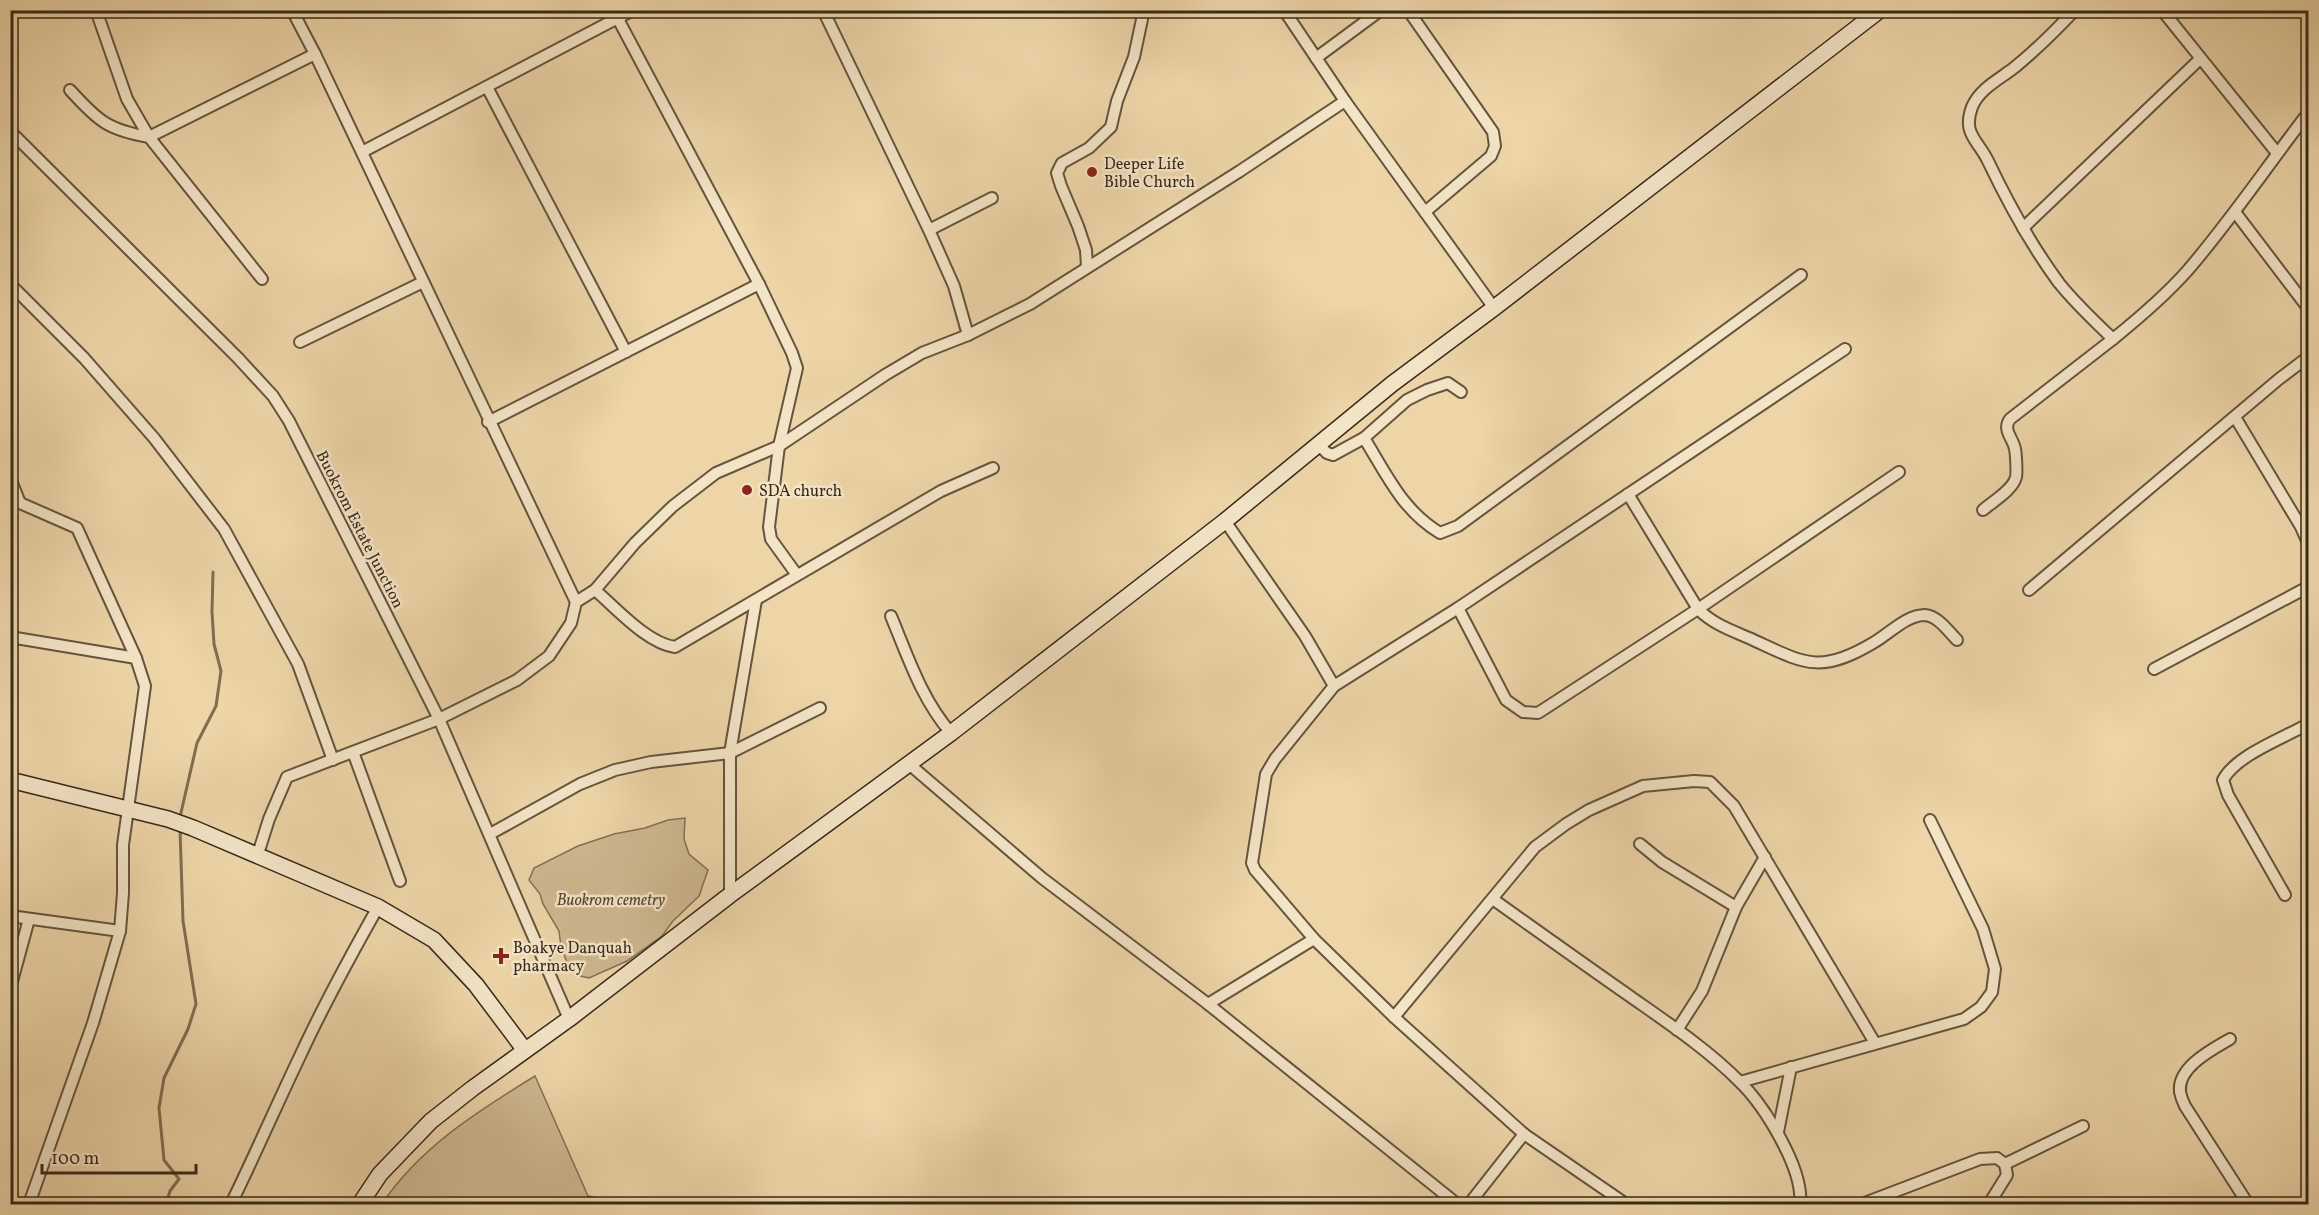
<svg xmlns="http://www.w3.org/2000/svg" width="2319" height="1215" font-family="Vollkorn,serif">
  <rect width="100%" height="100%" fill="#edd5a8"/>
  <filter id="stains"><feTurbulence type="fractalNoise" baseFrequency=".00333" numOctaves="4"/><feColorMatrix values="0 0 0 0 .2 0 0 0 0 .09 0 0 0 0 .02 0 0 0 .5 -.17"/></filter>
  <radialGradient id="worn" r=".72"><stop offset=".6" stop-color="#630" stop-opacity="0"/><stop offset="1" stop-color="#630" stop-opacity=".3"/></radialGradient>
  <g fill="#ceb890" stroke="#827155" stroke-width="1.5">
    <path d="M685 818 684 839 689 854 708 870 699 896 673 921 662 936 627 961 589 978 576 975 566 960 561 947 559 931 543 904 540 894 529 880 534 868 578 846 614 834 645 828 668 820Z"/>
    <path d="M535 1076 588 1196 635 1204H382C419 1148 478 1111 535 1076Z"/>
  </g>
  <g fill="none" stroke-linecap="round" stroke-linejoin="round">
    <g stroke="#7f6e52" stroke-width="3">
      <path d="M180 817 197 743 216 706 221 671 214 644 212 612 213 572"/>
      <path d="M166 1204 170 1191 179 1179 164 1160 159 1108 164 1078 188 1029 196 1004 183 921 180 830"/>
    </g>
    <g stroke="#64553e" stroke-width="14">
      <g id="street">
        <path d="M96 10 127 99 149 137 262 279"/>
        <path d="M292 10 315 54 576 602"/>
        <path d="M823 10 929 230 954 286 968 335"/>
        <path d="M1284 10 1345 101 1494 308"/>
        <path d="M1408 10 1493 132 1495 146 1491 156 1425 212"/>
        <path d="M2075 10C2056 30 2036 50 2015 67 2000 79 1980 88 1972 107 1962 134 1978 140 1988 161 2008 203 2031 245 2059 283 2075 303 2094 321 2113 339 2139 318 2166 295 2188 270 2231 220 2268 165 2308 113"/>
        <path d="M2162 10 2277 153"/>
        <path d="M618 19 759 284 792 353 797 368 779 446 769 527 771 539 797 575"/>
        <path d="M1316 58 1381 10"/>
        <path d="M487 87 626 352"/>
        <path d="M70 90C98 121 108 130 149 137L315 54"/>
        <path d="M10 131 238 358 273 396 289 421 439 719 569 1019"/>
        <path d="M362 152 633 10"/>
        <path d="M2235 212 2308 308"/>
        <path d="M2023 228 2200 59"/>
        <path d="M929 230 992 198"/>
        <path d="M1087 267 1086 250 1078 226 1061 186 1057 173 1062 163 1089 148 1111 127 1117 101 1134 57 1144 10"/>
        <path d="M10 284 84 358 154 438 224 529 298 664 333 760"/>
        <path d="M300 342 423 282"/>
        <path d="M2235 417 2301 527 2308 543"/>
        <path d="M488 422 759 284"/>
        <path d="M1364 438C1387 475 1402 510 1440 533L1458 526 1801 275"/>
        <path d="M1318 444 1327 453 1333 455 1364 438 1407 400 1427 390 1448 383 1461 392"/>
        <path d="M10 478 20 503"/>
        <path d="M1628 494 1698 609C1713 624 1730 630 1749 638 1802 662 1818 676 1873 643 1889 634 1906 615 1925 615 1938 616 1948 631 1957 640"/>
        <path d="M10 503H20L77 528 136 658 145 686 123 845V893L120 931 93 1023 29 1204"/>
        <path d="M1983 510C1992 502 2013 490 2016 477 2017 473 2016 453 2015 449 2013 438 2002 430 2010 419L2113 339"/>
        <path d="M1225 521 1305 636 1334 686"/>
        <path d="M595 590C617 609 647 643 675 647L941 491 993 468"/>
        <path d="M2029 590 2279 379 2308 357"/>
        <path d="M1458 608 1506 700 1523 712 1538 713 1698 609 1899 472"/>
        <path d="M891 616C908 657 922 700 951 733"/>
        <path d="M10 637 136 658"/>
        <path d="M2154 669 2308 587"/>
        <path d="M353 752 400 881"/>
        <path d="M909 764 1042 878 1208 1004 1457 1204"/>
        <path d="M490 834 580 784 615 770 651 762 730 753 820 708"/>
        <path d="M1640 844 1662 862 1736 907 1702 991 1677 1030"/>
        <path d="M258 854 269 819 287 777 439 719 517 680 549 656 571 623 576 602 595 590 635 543 673 506 716 473 779 446 885 375 922 353 968 335 1030 304 1240 171 1345 101"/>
        <path d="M730 895V753L756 600"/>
        <path d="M2285 895 2228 795 2223 780C2236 755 2284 738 2308 724"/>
        <path d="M1494 900C1539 932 1585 965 1631 997 1668 1023 1707 1049 1739 1081 1764 1105 1804 1169 1800 1204"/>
        <path d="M1736 907 1765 857"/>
        <path d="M10 916 120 931"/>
        <path d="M10 989 29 919"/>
        <path d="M1208 1004 1314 939"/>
        <path d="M1394 1017 1535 847 1566 824 1589 810 1643 786 1694 781 1710 782 1734 806 1875 1043"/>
        <path d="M2230 1039C2213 1049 2177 1067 2180 1092 2181 1097 2183 1102 2185 1106L2248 1204"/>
        <path d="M1740 1082 1964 1019 1981 1007 1992 992 1995 969 1983 929 1930 820"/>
        <path d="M1778 1132 1791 1067"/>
        <path d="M2005 1164 2083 1126"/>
        <path d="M231 1204C255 1155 277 1104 301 1054 324 1004 351 955 378 907"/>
        <path d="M1469 1204 1524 1134"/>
        <path d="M1626 1204 1524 1134 1394 1017 1314 939 1255 870 1252 863 1266 774 1275 759 1334 686 1458 608 1845 349"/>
        <path d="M1862 1204 1980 1159 1997 1158 2005 1164 2007 1175 1989 1204"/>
      </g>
    </g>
    <g stroke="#362a1a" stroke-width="18">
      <g id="secondary">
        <path d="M10 780 168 819 193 828 378 907 434 940 476 985 524 1049"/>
        <path d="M360 1204 380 1174 431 1121 473 1088 569 1019 730 895 951 733 1225 521 1392 384 1494 308 1880 10"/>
      </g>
    </g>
    <use href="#street" stroke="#f3e4c6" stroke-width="10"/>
    <use href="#secondary" stroke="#f3e4c6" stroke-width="15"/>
  </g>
  <g fill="#8f2418" stroke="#f3e4c6" stroke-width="2">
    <circle cx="1092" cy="172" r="6"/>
    <circle cx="747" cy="490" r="6"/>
    <path d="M498 947h6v6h6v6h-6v6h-6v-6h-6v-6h6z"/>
  </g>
  <g text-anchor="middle" stroke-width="5" stroke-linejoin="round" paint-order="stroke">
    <g font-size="16" fill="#362a1a" stroke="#f3e4c6" text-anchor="start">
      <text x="1104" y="169">Deeper Life<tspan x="1104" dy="18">Bible Church</tspan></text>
      <text x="759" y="496">SDA church</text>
      <text x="513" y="953">Boakye Danquah<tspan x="513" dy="18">pharmacy</tspan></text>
    </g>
    <g font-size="16" fill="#362a1a" stroke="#f3e4c6">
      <text transform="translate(361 529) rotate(63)" y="6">Buokrom Estate Junction</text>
    </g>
    <g font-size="16" font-style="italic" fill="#544632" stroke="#f3e4c6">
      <text x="611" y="905">Buokrom cemetry</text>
    </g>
  </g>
  <rect width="2319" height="1215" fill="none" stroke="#edd5a8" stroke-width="36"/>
  <rect x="12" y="12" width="2295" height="1191" fill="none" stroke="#362a1a" stroke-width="3"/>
  <rect x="18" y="18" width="2283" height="1179" fill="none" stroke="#362a1a" stroke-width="1.5"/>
  <path d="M42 1164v9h154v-9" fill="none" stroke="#362a1a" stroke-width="3"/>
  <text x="51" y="1164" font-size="18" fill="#362a1a" stroke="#f3e4c6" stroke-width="4.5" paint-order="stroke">100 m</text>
  <rect width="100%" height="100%" filter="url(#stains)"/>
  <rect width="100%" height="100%" fill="url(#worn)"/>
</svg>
